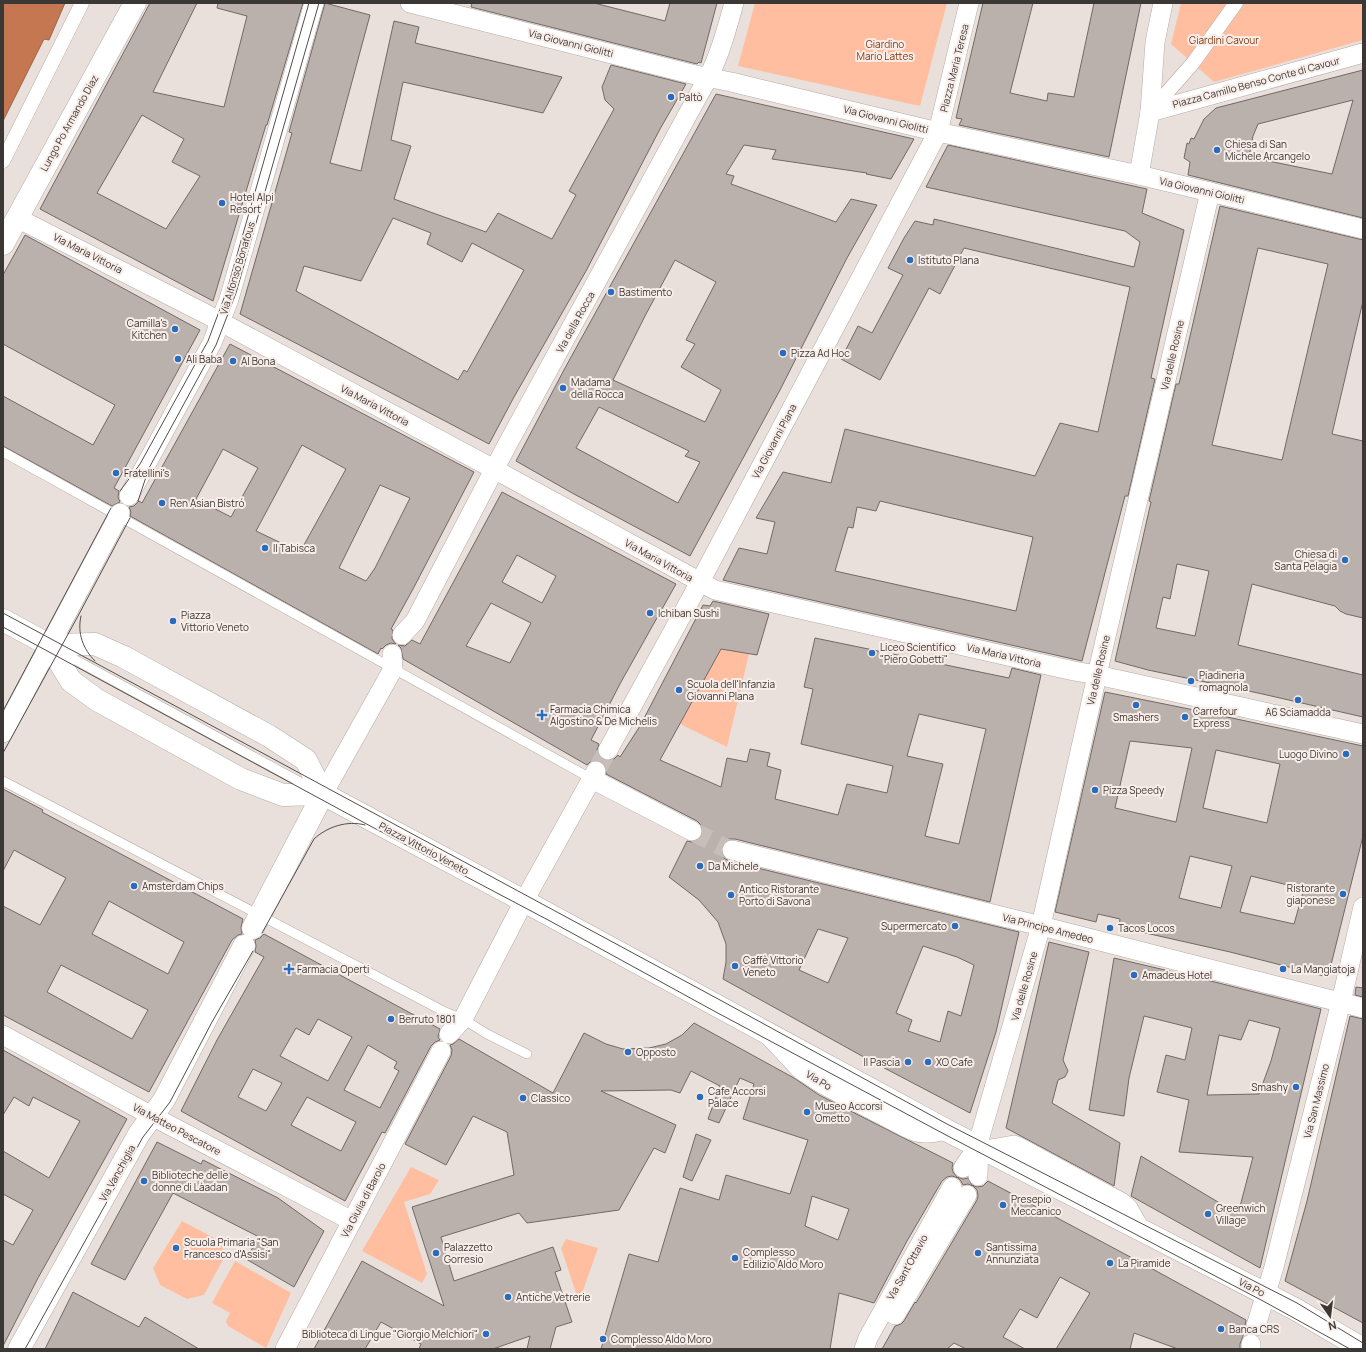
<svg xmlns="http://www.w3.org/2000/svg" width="1366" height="1352" font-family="Manrope,sans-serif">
  <rect width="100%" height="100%" fill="#eae0db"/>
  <g fill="#ffbea0">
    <path d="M755 3H947L920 106 738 66Z"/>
    <path d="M1181 3H1363V40L1214 82 1171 44Z"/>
    <path d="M721 649 749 654 727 747 680 724Z"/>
    <path d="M411 1167 439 1180 430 1194 404 1202 427 1274 422 1283 362 1251Z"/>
    <path d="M182 1221 220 1241 225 1256 204 1295 187 1299 160 1285 153 1268Z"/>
    <path d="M566 1239 598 1248 579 1302 561 1248Z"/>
    <path d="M235 1261 291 1293 266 1348 228 1326 226 1321 230 1313 212 1303Z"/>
  </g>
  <path fill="#c57751" stroke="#9c6449" d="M3 3H65L49 40 44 39 3 121Z"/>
  <g fill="#bab0ac" stroke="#726965" fill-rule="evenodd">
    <path d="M150 3H197L153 92 224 107 247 16 217 8 218 3H303L267 125H266L213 301 40 209ZM142 115 184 139 172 162 200 176 166 229 97 193Z"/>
    <path d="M325 3 370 15 330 163 361 171 394 21 419 27 415 43 562 77 543 113 403 82 391 140 411 146 394 199 486 232 498 213 552 239 576 195 569 191 614 109 605 100 602 87 611 65 686 84 660 129 586 271 514 397 489 444 240 314 292 133 289 132ZM393 218 431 233 427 244 462 262 472 243 524 270 467 372 464 370 458 380 296 291 304 266 361 281Z"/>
    <path d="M472 3H594L665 21 670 3H717L701 63 699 62 697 64 471 7Z"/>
    <path d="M983 3H1033L1010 93 1047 101 1048 93 1074 97 1094 3H1141L1109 157 959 125 962 119 956 118Z"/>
    <path d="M1363 70V218L1188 175 1190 162 1184 158 1187 143 1189 144 1191 138 1194 139 1204 119 1216 108ZM1353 100 1332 174 1249 157 1253 136 1258 124Z"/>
    <path d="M716 94 914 139 891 179 866 174 867 173 772 159 776 150 744 145 726 174 734 176 731 184 836 222 851 199 877 205 847 258 780 390 690 556 574 494 516 461 565 368ZM675 260 716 282 686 340 695 344 681 367 721 390 705 422 613 380 645 316ZM599 407 689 451 685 456 700 462 678 503 576 448Z"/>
    <path d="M948 145 1147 189 1142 213 1184 230 1151 378 1155 379 1128 496H1125L1082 661 723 580 739 548 767 554 775 522 756 518 783 472 831 483 845 429 1035 476 1060 423 1098 432 1130 287 964 248 940 294 929 288 880 380 841 359 858 326 872 333 903 275 888 268 904 238 915 221 933 225 934 219 1134 267 1140 242 1125 231 926 187ZM880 501 1033 537 1016 611 835 571 848 527 853 528 857 507 876 511Z"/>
    <path d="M1220 206 1363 240V301L1332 434 1363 441V618L1346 614 1340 611 1335 606 1252 584 1238 645 1363 675V717L1258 693 1148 670 1115 661 1151 502 1149 501 1176 384H1179ZM1258 248 1328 264 1282 460 1212 445ZM1177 564 1209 571 1195 636 1156 628 1163 597 1170 599Z"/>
    <path d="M25 235 200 330 114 488 119 491 118 497 120 502 112 506 3 446V396L93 445 115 405 3 344V275Z"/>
    <path d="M230 344 474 472 413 589 391 629 393 630 392 639 396 644 391 643 386 645 382 649 381 648 378 654 130 516 131 512 129 507 134 506 139 501 142 503ZM302 445 346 469 300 552 256 531ZM223 449 258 468 231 517 196 499ZM380 485 410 498 375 568 366 581 339 568Z"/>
    <path d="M502 492 676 584 621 682 591 740 599 744 597 750 598 755 603 760 609 761 614 759 618 755 620 757 640 726 703 605 710 606 713 601 769 614 757 655 721 649 660 760 721 787 727 758 747 762 750 749 770 753 767 766 781 770 775 799 838 815 847 784 887 793 893 766 801 744 813 689 804 687 815 638 1009 678 1012 668 1041 675 990 902 735 839H729L724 842 721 848 722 853 724 858 729 861 1019 932 996 1032 970 1113 871 1061 723 979 726 962V944L718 922 699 900 669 877 687 841 692 842 698 840 702 836 703 830 701 825 697 821 606 774V766L601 761 595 760 591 761 587 765 403 659 401 648 398 645 405 646 412 640 420 644ZM517 555 556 576 542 603 502 582ZM491 603 531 623 510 663 466 646ZM919 714 986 729 959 844 925 836 943 764 907 756ZM818 929 848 938 828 983 799 970ZM923 946 957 957 974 965 961 1016 948 1011 940 1042 908 1031 912 1020 896 1013Z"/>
    <path d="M1105 692 1199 711 1363 746V836L1328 977 1230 952 1119 927 1120 919 1098 914 1096 922 1055 912ZM1130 741 1192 748 1176 822 1115 808ZM1216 750 1280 764 1267 823 1203 808ZM1190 856 1232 866 1221 908 1179 898ZM1251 876 1304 889 1294 924 1240 912Z"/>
    <path d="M3 789 43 810 42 812 243 919 241 928 242 934 238 935 232 940 149 1092 3 1015V906L40 925 66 878 14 850 3 871ZM109 901 184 942 168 974 92 934ZM61 965 148 1010 132 1039 47 992Z"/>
    <path d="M264 934 440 1029 438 1037 440 1040 435 1042 431 1046 385 1133 382 1132 345 1201 181 1111 217 1040 264 957 255 952 256 946 255 940 260 938ZM318 1019 352 1037 328 1081 280 1056 296 1028 309 1035ZM368 1045 397 1062 394 1068 399 1071 380 1108 344 1090ZM253 1069 282 1083 266 1111 238 1097ZM307 1097 356 1122 341 1151 291 1125Z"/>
    <path d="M1049 942 1089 952 1063 1060 1068 1071 1065 1077 1058 1080 1052 1103 1120 1143 1114 1186 1006 1128Z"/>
    <path d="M1114 958 1195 977 1321 1009 1260 1268 1131 1196 1141 1156 1238 1214 1253 1157 1179 1152 1189 1100 1157 1092 1166 1055 1185 1060 1192 1028 1144 1016 1129 1078 1124 1116 1089 1110ZM1249 1020 1280 1028 1271 1061 1259 1094 1207 1095 1219 1035 1241 1040Z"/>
    <path d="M1356 987 1363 988V997L1355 995Z"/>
    <path d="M1350 1016 1363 1019V1323L1285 1281 1307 1201Z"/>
    <path d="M694 1023 794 1078 819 1095 953 1163 952 1168 953 1172 957 1177 963 1179 968 1178 972 1185 977 1187 983 1186 988 1181 1136 1260 1246 1320 1243 1336 1240 1344V1349H1178L1134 1333 1130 1349H1056L1090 1293 1060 1277 1037 1318 1020 1309 1003 1337 1025 1349H966L954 1343 947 1349H882L895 1326 901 1324 904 1321 915 1302 916 1303 977 1200 978 1196 977 1190 973 1186 968 1184 963 1185 961 1181 958 1178 952 1176 947 1177 942 1181 907 1241 874 1303 839 1293 830 1349H601L629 1254 658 1262 680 1188 719 1200 726 1175 790 1194 808 1140 743 1119 754 1084 740 1078 719 1123 708 1119 720 1086 691 1071 680 1093 671 1090 601 1091 676 1125 665 1153 654 1148 619 1210 527 1223 519 1213 441 1237 454 1281 553 1247 561 1270 555 1272 572 1322 556 1327 550 1349H527L530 1336 493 1349H419L421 1344 381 1322 365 1349H314L362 1261 444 1306 412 1207 514 1175 507 1132 473 1116 446 1165 405 1144 451 1056 452 1050 450 1045 453 1044 459 1039 553 1093 584 1033 606 1044 623 1049 649 1048 666 1044 682 1035ZM812 1196 849 1209 838 1240 805 1226Z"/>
    <path d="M3 1050 127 1119 38 1278 3 1346V1240L13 1245 33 1210 3 1194V1151L49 1178 80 1121 33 1097 29 1106 14 1097 3 1115Z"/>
    <path d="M696 1134 711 1140 692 1181 683 1177Z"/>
    <path d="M157 1142 201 1164 203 1160 278 1198 324 1231 294 1287 246 1259 259 1237 173 1193 125 1280 91 1264Z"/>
    <path d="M73 1292 139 1327 145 1317 199 1349H45Z"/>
  </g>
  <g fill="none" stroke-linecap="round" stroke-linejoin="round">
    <g stroke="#c7beba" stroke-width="19" stroke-dasharray="19 10" stroke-linecap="butt">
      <path d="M596 771 608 750"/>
      <path d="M692 831 723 847 732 850"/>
    </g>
    <g stroke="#b4aaa6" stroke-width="10">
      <g id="service">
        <path d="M3 452 592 779"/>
        <path d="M59 651 313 789"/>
        <path d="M3 781 445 1012 463 1019 487 1034 527 1054"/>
      </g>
    </g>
    <g stroke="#b4aaa6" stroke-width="15">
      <g id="pedestrian">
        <path d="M1150 112 1193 63 1236 3"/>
        <path d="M3 161 82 3"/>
      </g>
    </g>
    <g stroke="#b4aaa6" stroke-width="20">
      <g id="minor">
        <path d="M410 3 691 74 731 82 938 132 1139 175 1363 229"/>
        <path d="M1150 112 1363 53"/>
        <path d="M1139 175 1150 112 1155 42 1163 3"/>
        <path d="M17 218 206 314 514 480 715 590 1074 671 1097 675 1363 734"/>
        <path d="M129 496 212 343 229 299 314 3"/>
        <path d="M402 635 415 621 506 447 700 92C718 63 725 35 734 3"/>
        <path d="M3 733 120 513"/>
        <path d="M608 750 700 582 938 132 969 3"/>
        <path d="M592 779 692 831"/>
        <path d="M323 794 393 669 392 654"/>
        <path d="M732 850 1041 926 1363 1008"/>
        <path d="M449 1034 463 1019 524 901 596 771"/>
        <path d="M3 1035 152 1116 352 1221"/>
        <path d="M771 1038 801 1070 824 1085 907 1128C923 1136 930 1133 946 1130"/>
        <path d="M985 1150 1014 1145 1019 1147 1121 1202 1128 1208 1140 1229"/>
        <path d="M963 1168 978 1146"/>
        <path d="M978 1176 979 1140 1041 926 1100 662 1210 192"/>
        <path d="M895 1315 967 1195"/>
        <path d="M1256 1326 1274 1267 1341 1002 1363 907"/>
        <path d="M285 1349 441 1051"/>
        <path d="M864 1349 868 1338 952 1187"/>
        <path d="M1251 1349V1344"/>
      </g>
    </g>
    <g stroke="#b4aaa6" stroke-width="23">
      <g id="tertiary">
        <path d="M3 620 49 645 95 644 124 657 269 736 306 760 323 794"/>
        <path d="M49 645 71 681 97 700 241 779 283 795 323 794 524 901 946 1130 1295 1309 1363 1349"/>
        <path d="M253 928 323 794"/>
        <path d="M19 1349 139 1134 164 1100 244 946"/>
      </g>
    </g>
    <g stroke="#b4aaa6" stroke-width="23">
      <path id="secondary" d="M3 244 135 3"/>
    </g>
    <use href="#service" stroke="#fff" stroke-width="9"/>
    <use href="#pedestrian" stroke="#fff" stroke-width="14"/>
    <use href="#minor" stroke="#fff" stroke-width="19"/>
    <use href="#tertiary" stroke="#fff" stroke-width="22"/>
    <use href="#secondary" stroke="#fff" stroke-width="22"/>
    <g stroke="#534e4c" stroke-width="1">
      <path d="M120 491 140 464 208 341 227 290 309 3"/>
      <path d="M138 501 149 468 216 345 236 293 319 3"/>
      <path d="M3 613 720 1000 947 1124 1297 1303 1363 1343"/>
      <path d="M81 616C77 633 83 649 95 661"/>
      <path d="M3 627 374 828 550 921 714 1011 946 1135 1263 1301 1350 1349"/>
      <path d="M3 711 111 508"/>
      <path d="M3 753 78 616 130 518"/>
      <path d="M262 933 314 839C327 827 347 820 365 825"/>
      <path d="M25 1349 143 1137 170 1102 212 1022 253 951"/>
    </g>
  </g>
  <g fill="#296bbc" stroke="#f8ede8" stroke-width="1.5">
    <circle cx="671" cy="97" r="4"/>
    <circle cx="1217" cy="150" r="4"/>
    <circle cx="222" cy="203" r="4"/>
    <circle cx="910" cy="260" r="4"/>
    <circle cx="611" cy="292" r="4"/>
    <circle cx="175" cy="329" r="4"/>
    <circle cx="783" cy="353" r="4"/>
    <circle cx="178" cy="359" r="4"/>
    <circle cx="233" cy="361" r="4"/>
    <circle cx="563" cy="388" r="4"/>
    <circle cx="116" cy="473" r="4"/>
    <circle cx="162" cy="503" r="4"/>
    <circle cx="265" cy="548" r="4"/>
    <circle cx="1345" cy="560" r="4"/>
    <circle cx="650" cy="613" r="4"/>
    <circle cx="173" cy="621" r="4"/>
    <circle cx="872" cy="653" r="4"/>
    <circle cx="1191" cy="681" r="4"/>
    <circle cx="679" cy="690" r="4"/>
    <circle cx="1298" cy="700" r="4"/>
    <circle cx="1136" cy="705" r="4"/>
    <path d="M540 709h4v4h4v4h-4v4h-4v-4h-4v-4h4z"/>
    <circle cx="1185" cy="717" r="4"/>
    <circle cx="1346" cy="754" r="4"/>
    <circle cx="1095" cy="790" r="4"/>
    <circle cx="700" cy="866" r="4"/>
    <circle cx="134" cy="886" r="4"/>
    <circle cx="1343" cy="894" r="4"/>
    <circle cx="731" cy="895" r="4"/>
    <circle cx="955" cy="926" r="4"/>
    <circle cx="1110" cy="928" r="4"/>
    <circle cx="735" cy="966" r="4"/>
    <path d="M287 963h4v4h4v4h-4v4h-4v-4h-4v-4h4z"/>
    <circle cx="1283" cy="969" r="4"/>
    <circle cx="1134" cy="975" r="4"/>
    <circle cx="391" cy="1019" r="4"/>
    <circle cx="628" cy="1052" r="4"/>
    <circle cx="908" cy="1062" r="4"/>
    <circle cx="928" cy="1062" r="4"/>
    <circle cx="1296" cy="1087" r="4"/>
    <circle cx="700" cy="1097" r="4"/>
    <circle cx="523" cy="1098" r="4"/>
    <circle cx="807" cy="1112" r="4"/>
    <circle cx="144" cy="1181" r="4"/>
    <circle cx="1003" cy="1205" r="4"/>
    <circle cx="1208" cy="1214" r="4"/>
    <circle cx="176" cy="1248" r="4"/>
    <circle cx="436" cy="1253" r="4"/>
    <circle cx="978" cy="1253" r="4"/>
    <circle cx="735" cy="1258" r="4"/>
    <circle cx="1110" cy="1263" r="4"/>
    <circle cx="508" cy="1297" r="4"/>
    <circle cx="1221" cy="1329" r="4"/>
    <circle cx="486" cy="1334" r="4"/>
    <circle cx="603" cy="1339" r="4"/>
  </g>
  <g text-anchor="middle" stroke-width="4" stroke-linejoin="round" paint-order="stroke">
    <g font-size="10" fill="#833a10" stroke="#f8ede8">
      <text x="1224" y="44">Giardini Cavour</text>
      <text x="885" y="48">Giardino<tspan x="885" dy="12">Mario Lattes</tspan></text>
    </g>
    <g font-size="10" fill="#3b3735" stroke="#f8ede8">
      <text transform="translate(571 43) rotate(14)" y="4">Via Giovanni Giolitti</text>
      <text transform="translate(954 68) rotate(-76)" y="4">Piazza Maria Teresa</text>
      <text transform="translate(1256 82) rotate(-15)" y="4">Piazza Camillo Benso Conte di Cavour</text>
      <text transform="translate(886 119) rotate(14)" y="4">Via Giovanni Giolitti</text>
      <text transform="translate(69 123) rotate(-61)" y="4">Lungo Po Armando Diaz</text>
      <text transform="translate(1202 190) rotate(13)" y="4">Via Giovanni Giolitti</text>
      <text transform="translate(88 253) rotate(27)" y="4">Via Maria Vittoria</text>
      <text transform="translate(237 268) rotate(-73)" y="4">Via Alfonso Bonafous</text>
      <text transform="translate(575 322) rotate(-61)" y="4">Via della Rocca</text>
      <text transform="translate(1172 355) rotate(-77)" y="4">Via delle Rosine</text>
      <text transform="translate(375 405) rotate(28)" y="4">Via Maria Vittoria</text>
      <text transform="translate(774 441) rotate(-62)" y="4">Via Giovanni Plana</text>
      <text transform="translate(659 560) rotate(29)" y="4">Via Maria Vittoria</text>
      <text transform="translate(1004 655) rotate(13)" y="4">Via Maria Vittoria</text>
      <text transform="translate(1098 670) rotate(-77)" y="4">Via delle Rosine</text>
      <text transform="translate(424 848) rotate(28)" y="4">Piazza Vittorio Veneto</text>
      <text transform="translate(1048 928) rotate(14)" y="4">Via Principe Amedeo</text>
      <text transform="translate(1024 986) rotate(-74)" y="4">Via delle Rosine</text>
      <text transform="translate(819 1080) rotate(31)" y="4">Via Po</text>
      <text transform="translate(1316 1101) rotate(-76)" y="4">Via San Massimo</text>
      <text transform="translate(177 1129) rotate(28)" y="4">Via Matteo Pescatore</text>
      <text transform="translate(117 1173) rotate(-61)" y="4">Via Vanchiglia</text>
      <text transform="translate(363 1200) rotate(-62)" y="4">Via Giulia di Barolo</text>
      <text transform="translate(907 1267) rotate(-61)" y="4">Via Sant'Ottavio</text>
      <text transform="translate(1252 1287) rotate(27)" y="4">Via Po</text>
    </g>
    <g font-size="10" fill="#3b3735" stroke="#f8ede8" text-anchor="start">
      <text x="679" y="101">Paltò</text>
      <text x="1225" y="148">Chiesa di San<tspan x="1225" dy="12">Michele Arcangelo</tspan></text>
      <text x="230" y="201">Hotel Alpi<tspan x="230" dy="12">Resort</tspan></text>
      <text x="918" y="264">Istituto Plana</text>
      <text x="619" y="296">Bastimento</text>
      <text x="167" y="327" text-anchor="end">Camilla's<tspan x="167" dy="12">Kitchen</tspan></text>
      <text x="791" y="357">Pizza Ad Hoc</text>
      <text x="186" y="363">Ali Baba</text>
      <text x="241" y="365">Al Bona</text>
      <text x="571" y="386">Madama<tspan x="571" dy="12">della Rocca</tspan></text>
      <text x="124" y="477">Fratellini's</text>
      <text x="170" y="507">Ren Asian Bistró</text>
      <text x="273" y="552">Il Tabisca</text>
      <text x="1337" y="558" text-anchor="end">Chiesa di<tspan x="1337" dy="12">Santa Pelagia</tspan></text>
      <text x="658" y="617">Ichiban Sushi</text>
      <text x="181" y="619">Piazza<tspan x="181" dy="12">Vittorio Veneto</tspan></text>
      <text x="880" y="651">Liceo Scientifico<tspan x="880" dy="12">"Piero Gobetti"</tspan></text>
      <text x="1199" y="679">Piadineria<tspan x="1199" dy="12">romagnola</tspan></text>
      <text x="687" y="688">Scuola dell'Infanzia<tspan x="687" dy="12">Giovanni Plana</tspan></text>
      <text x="550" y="713">Farmacia Chimica<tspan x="550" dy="12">Algostino &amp; De Michelis</tspan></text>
      <text x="1193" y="715">Carrefour<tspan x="1193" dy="12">Express</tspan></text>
      <text x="1298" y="716" text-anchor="middle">A6 Sciamadda</text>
      <text x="1136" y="721" text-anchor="middle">Smashers</text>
      <text x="1338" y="758" text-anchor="end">Luogo Divino</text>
      <text x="1103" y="794">Pizza Speedy</text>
      <text x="708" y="870">Da Michele</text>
      <text x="142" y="890">Amsterdam Chips</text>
      <text x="1335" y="892" text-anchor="end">Ristorante<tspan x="1335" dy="12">giaponese</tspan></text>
      <text x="739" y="893">Antico Ristorante<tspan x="739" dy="12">Porto di Savona</tspan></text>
      <text x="947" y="930" text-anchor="end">Supermercato</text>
      <text x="1118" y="932">Tacos Locos</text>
      <text x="743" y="964">Caffè Vittorio<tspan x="743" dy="12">Veneto</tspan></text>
      <text x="297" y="973">Farmacia Operti</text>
      <text x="1291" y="973">La Mangiatoja</text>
      <text x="1142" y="979">Amadeus Hotel</text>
      <text x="399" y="1023">Berruto 1801</text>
      <text x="636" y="1056">Opposto</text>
      <text x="900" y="1066" text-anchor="end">Il Pascia</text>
      <text x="936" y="1066">XO Cafe</text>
      <text x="1288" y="1091" text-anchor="end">Smashy</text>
      <text x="708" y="1095">Cafe Accorsi<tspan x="708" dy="12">Palace</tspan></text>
      <text x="531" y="1102">Classico</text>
      <text x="815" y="1110">Museo Accorsi<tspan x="815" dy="12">Ometto</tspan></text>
      <text x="152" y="1179">Biblioteche delle<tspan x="152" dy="12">donne di Làadan</tspan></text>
      <text x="1011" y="1203">Presepio<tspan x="1011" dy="12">Meccanico</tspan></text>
      <text x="1216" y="1212">Greenwich<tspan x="1216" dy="12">Village</tspan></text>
      <text x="184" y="1246">Scuola Primaria "San<tspan x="184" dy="12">Francesco d'Assisi"</tspan></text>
      <text x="444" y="1251">Palazzetto<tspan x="444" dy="12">Gorresio</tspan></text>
      <text x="986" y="1251">Santissima<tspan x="986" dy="12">Annunziata</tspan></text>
      <text x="743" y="1256">Complesso<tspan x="743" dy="12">Edilizio Aldo Moro</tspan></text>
      <text x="1118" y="1267">La Piramide</text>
      <text x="516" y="1301">Antiche Vetrerie</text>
      <text x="1229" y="1333">Banca CRS</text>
      <text x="478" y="1338" text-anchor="end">Biblioteca di Lingue "Giorgio Melchiori"</text>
      <text x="611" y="1343">Complesso Aldo Moro</text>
    </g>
  </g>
  <rect width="1366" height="1352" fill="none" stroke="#3b3735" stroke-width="8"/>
  <g transform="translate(1330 1316) rotate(166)" stroke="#f8ede8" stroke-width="3" paint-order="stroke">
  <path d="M0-3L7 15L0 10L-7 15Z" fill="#3b3735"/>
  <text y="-6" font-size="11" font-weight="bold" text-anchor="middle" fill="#3b3735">N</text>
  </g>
</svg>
